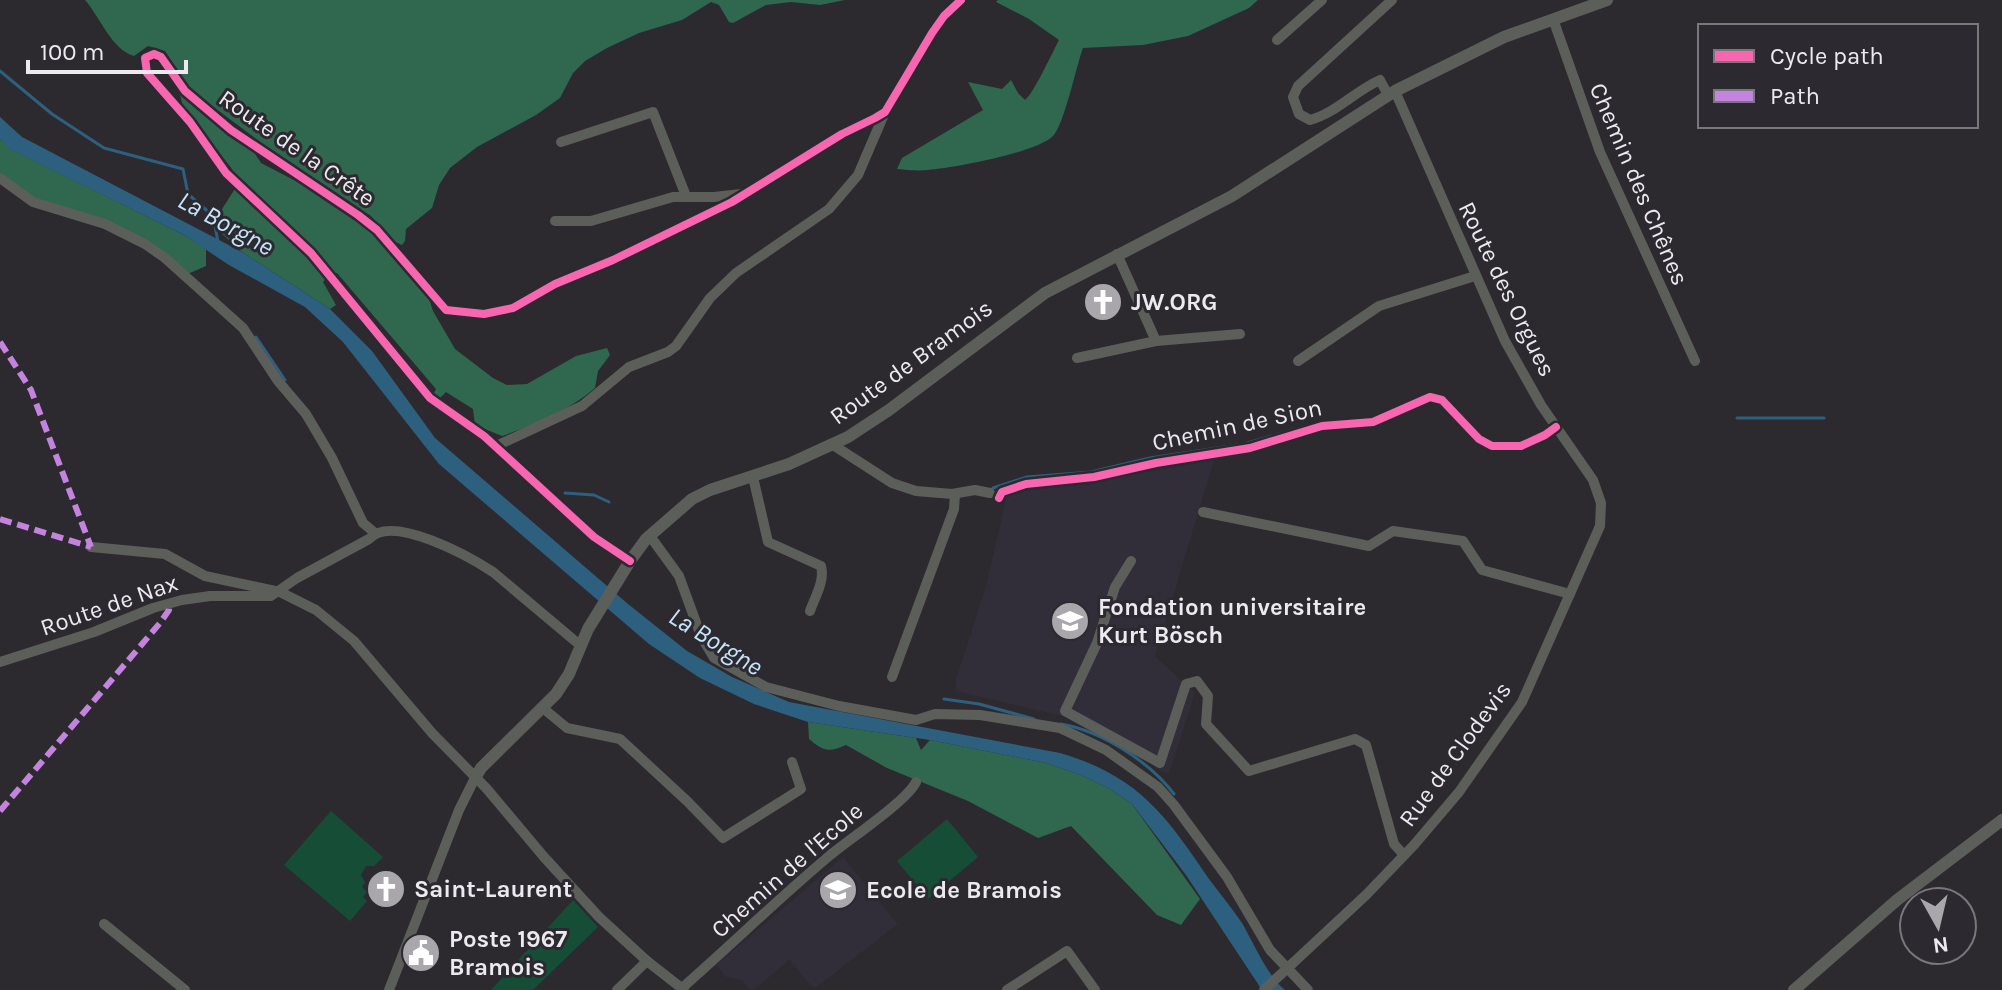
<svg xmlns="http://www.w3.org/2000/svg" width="2002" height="990" font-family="Karla,sans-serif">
  <rect width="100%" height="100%" fill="#2c2a2f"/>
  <g fill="#312d39">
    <path d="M1214 460 1155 656 1195 693 1169 774 1160 771 1148 760 1066 717 956 691V679L986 586 1007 494 1034 486 1078 484Z"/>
    <path d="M843 857 898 924 814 989 789 960 754 990H750L742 980 726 977 716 965Z"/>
  </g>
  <g fill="#154d37">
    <path d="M331 811 383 857 374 866H366L361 875 365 882 362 887 367 892 363 897 367 901 350 921 284 865Z"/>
    <path d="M947 819 978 857 928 899 897 861Z"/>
    <path d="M573 900 598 927 533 990H491Z"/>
  </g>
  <g fill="#30674f">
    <path d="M85 0H845L820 5 791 2 766 5 733 23 729 22 719 5 711 2 682 20 639 33 607 48 585 61 573 73 560 98 536 115 477 147 450 168 439 185 432 208 406 229 405 241 402 245 393 241 371 216 271 150 188 88 165 51 148 46 134 56C111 49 100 17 85 0Z"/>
    <path d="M998 0H1258L1249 8 1188 36 1143 45 1083 48C1076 67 1064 125 1053 136 1036 153 953 168 928 170 918 171 907 170 897 169L902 158 983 110 968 82 1002 89 1011 80 1018 93 1025 100C1034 93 1052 53 1059 40L1029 19 996 2Z"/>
    <path d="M177 82 248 143 261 163 311 189 353 217 374 235 428 296 433 311 455 349 493 378 507 385 527 384 576 356 607 348 610 355 598 371 595 388C567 412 536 424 502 436L475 425 473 409 446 392 440 398 434 393 436 389 337 273 330 274 323 282 336 305 330 309 242 252 221 233 222 209 238 184 232 169 183 107Z"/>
    <path d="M0 139 9 148 184 235 206 249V266L183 276 124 233 47 208 0 178Z"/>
    <path d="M808 722 916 738 921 750 930 740 1046 763 1081 775 1110 789 1132 804 1200 899 1181 925 1157 915 1071 826 1038 838 968 801 887 768 846 745C829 753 823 751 809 739Z"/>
  </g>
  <path fill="#2d607f" d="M0 117 22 137 242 252 330 309 372 351 435 438 628 604 687 651 732 677 789 702 1060 753C1138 776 1165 814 1209 879 1220 894 1232 908 1242 923 1253 942 1268 977 1285 990H1262L1186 875 1132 804 1110 789 1081 775 1046 763 930 740 808 722 754 704 700 678 649 644 439 464 343 342 305 307 229 265 184 235 8 148 0 139Z"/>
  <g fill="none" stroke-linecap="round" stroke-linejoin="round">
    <g stroke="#2d607f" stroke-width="3">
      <path d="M0 71 52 114 104 148 183 169 188 194 213 216 218 242"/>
      <path d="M256 337 285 380"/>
      <path d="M1737 418H1824"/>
      <path d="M993 488 1027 477 1091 472 1150 458 1244 444 1306 426"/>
      <path d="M565 493 594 495 609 502"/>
      <path d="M944 699 979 704 1034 719"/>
      <path d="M1061 724C1101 731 1149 761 1174 794"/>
    </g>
    <g stroke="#5c5e5a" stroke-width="10">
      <path d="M1553 19 1600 152 1695 361"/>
      <path d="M1277 40 1322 0"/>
      <path d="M1388 95 1380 80C1355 91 1336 113 1310 120L1299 114 1293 97 1298 86 1392 0"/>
      <path d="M561 142 653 112 686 196"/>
      <path d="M0 178 33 202 105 224 145 244 165 258 243 328 278 381 306 414 332 458 363 523 375 533"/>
      <path d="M555 221H591L673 197H714L741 194"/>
      <path d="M1156 341 1240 334"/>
      <path d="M1077 358 1156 341 1117 254"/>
      <path d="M1298 361 1379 306 1475 276"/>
      <path d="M833 445 892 483 916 491 952 494 975 490 990 493"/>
      <path d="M496 446 582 406 629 367 668 352 676 346 710 298 736 273 829 209 858 175 885 112"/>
      <path d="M753 477 768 542 821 566C825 581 815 597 810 611"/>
      <path d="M1203 512 1369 546 1393 531 1463 541 1482 570 1570 594"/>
      <path d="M650 536 679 576 701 636 714 658 766 687 839 706 916 720 935 714 980 715 1060 728 1106 750 1158 787 1174 805 1227 877 1270 950 1308 990"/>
      <path d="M91 547 165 554 205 576 280 592 316 610 354 641 432 733 487 789 544 857 599 917 647 961 684 990"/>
      <path d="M630 561 594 537 484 436 430 398 311 253 226 173 190 122 147 73 145 58 154 54 161 57 185 91 231 130 358 215 377 230 446 310 484 314 513 308 555 284 613 260 732 202 842 134 875 118 885 112 932 33 944 16 961 0"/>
      <path d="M1131 561 1115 587 1097 643 1065 711 1160 763 1186 684 1197 681 1208 696 1206 724 1249 771 1355 739 1366 745 1394 844 1404 855"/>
      <path d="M0 662 94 632 153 608 182 600 210 596H271L297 578 369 539C392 513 470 557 493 572L581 646"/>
      <path d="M892 677 954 509 955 494"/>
      <path d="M544 709 567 728 620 739 687 801 723 838 801 789 792 762"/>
      <path d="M104 924 185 990"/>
      <path d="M682 988C731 945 778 899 828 857 848 840 907 801 916 782"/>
      <path d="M389 990 459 810 475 778"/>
      <path d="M617 990 647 961"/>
      <path d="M1007 990 1067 951 1095 990"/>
      <path d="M1264 990 1366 895 1414 845 1459 792 1522 702 1600 526 1601 503 1593 480 1541 405 1505 341 1395 91"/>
    </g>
    <g stroke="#5c5e5a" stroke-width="12">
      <path d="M475 778 481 768 556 694 569 674 588 629 630 561 646 539 692 499 710 490 789 464 848 437 889 410 1045 293 1232 196 1395 91 1504 37 1607 0"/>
      <path d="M1794 990 1897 900 2002 820"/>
    </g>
    <g stroke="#c483df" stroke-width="6" stroke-dasharray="12 6" stroke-linecap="butt">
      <path d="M0 342 31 390 91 547"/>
      <path d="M0 519 91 547"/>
      <path d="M0 811 160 623 169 610V603"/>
    </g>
    <g stroke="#2c2930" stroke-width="13">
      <g id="cycleway">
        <path d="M999 498 1002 492 1026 484 1094 477 1156 463 1250 448 1322 426 1373 422 1430 397 1442 400 1479 439 1492 446H1521L1545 435 1556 427"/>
        <path d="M630 561 594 537 484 436 430 398 311 253 226 173 190 122 147 73 145 58 154 54 161 57 185 91 231 130 358 215 377 230 446 310 484 314 513 308 555 284 613 260 732 202 842 134 875 118 885 112 932 33 944 16 961 0"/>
      </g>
    </g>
    <use href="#cycleway" stroke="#f766af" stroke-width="8"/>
  </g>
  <defs>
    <g id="church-disc" transform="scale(2)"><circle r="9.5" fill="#a9a7ac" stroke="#2c2930"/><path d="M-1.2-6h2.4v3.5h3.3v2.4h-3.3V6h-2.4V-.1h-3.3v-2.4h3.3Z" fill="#fff"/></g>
    <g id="university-disc" transform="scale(2)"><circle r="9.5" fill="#a9a7ac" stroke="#2c2930"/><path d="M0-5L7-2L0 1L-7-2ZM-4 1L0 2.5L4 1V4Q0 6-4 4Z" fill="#fff"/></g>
    <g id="school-disc" transform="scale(2)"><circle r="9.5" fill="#a9a7ac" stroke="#2c2930"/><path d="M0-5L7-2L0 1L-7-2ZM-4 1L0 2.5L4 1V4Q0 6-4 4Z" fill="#fff"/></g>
    <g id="civic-disc" transform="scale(2)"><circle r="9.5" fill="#a9a7ac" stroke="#2c2930"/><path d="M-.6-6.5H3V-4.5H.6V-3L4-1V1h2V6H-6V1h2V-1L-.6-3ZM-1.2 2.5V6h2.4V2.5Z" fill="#fff"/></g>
  </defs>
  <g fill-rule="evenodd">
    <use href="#church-disc" x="1103" y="302"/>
    <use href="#university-disc" x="1070" y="621"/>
    <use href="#church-disc" x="386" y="889"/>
    <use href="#school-disc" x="838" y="890"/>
    <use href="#civic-disc" x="421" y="953"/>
  </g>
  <g text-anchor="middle" stroke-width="6" stroke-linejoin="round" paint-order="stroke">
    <g font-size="24" fill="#eceaef" stroke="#2c2930">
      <text transform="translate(297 148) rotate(35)" y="8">Route de la Crête</text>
      <text transform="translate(1639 184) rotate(67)" y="8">Chemin des Chênes</text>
      <text transform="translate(1507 289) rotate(64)" y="8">Route des Orgues</text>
      <text transform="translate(911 362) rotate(-36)" y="8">Route de Bramois</text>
      <text transform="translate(1237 425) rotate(-12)" y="8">Chemin de Sion</text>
      <text transform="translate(109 605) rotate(-19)" y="8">Route de Nax</text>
      <text transform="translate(1455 754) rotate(-54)" y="8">Rue de Clodevis</text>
      <text transform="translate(787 870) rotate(-41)" y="8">Chemin de l'Ecole</text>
    </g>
    <g font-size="24" font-weight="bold" fill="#eceaef" stroke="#2c2930" text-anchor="start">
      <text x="1131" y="310">JW.ORG</text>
      <text x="1098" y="615">Fondation universitaire<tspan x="1098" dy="28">Kurt Bösch</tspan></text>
      <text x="414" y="897">Saint-Laurent</text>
      <text x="866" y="898">Ecole de Bramois</text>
      <text x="449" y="947">Poste 1967<tspan x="449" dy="28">Bramois</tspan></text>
    </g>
    <g font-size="26" font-style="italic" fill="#c5e5fa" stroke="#2c2930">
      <text transform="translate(226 223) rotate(29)" y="9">La Borgne</text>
      <text transform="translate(716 641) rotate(32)" y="9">La Borgne</text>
    </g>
  </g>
  <rect x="1698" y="24" width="280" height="104" fill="#2c2930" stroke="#79767c" stroke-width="2"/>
  <rect x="1714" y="50" width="40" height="12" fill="#f766af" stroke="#79767c" stroke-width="2"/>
  <text x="1770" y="64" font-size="24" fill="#eceaef">Cycle path</text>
  <rect x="1714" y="90" width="40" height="12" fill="#c483df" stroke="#79767c" stroke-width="2"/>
  <text x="1770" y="104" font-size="24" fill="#eceaef">Path</text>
  <g transform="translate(1938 926) rotate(172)"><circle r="38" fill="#2c2930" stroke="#79767c" stroke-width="2"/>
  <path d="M0-6L14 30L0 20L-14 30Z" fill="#a9a7ac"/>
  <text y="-12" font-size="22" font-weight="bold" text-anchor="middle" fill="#eceaef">N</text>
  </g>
  <path d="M28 60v12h158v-12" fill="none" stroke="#eceaef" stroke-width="4"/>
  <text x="40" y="60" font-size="24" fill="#eceaef" stroke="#2c2930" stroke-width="6" paint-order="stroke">100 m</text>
</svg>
